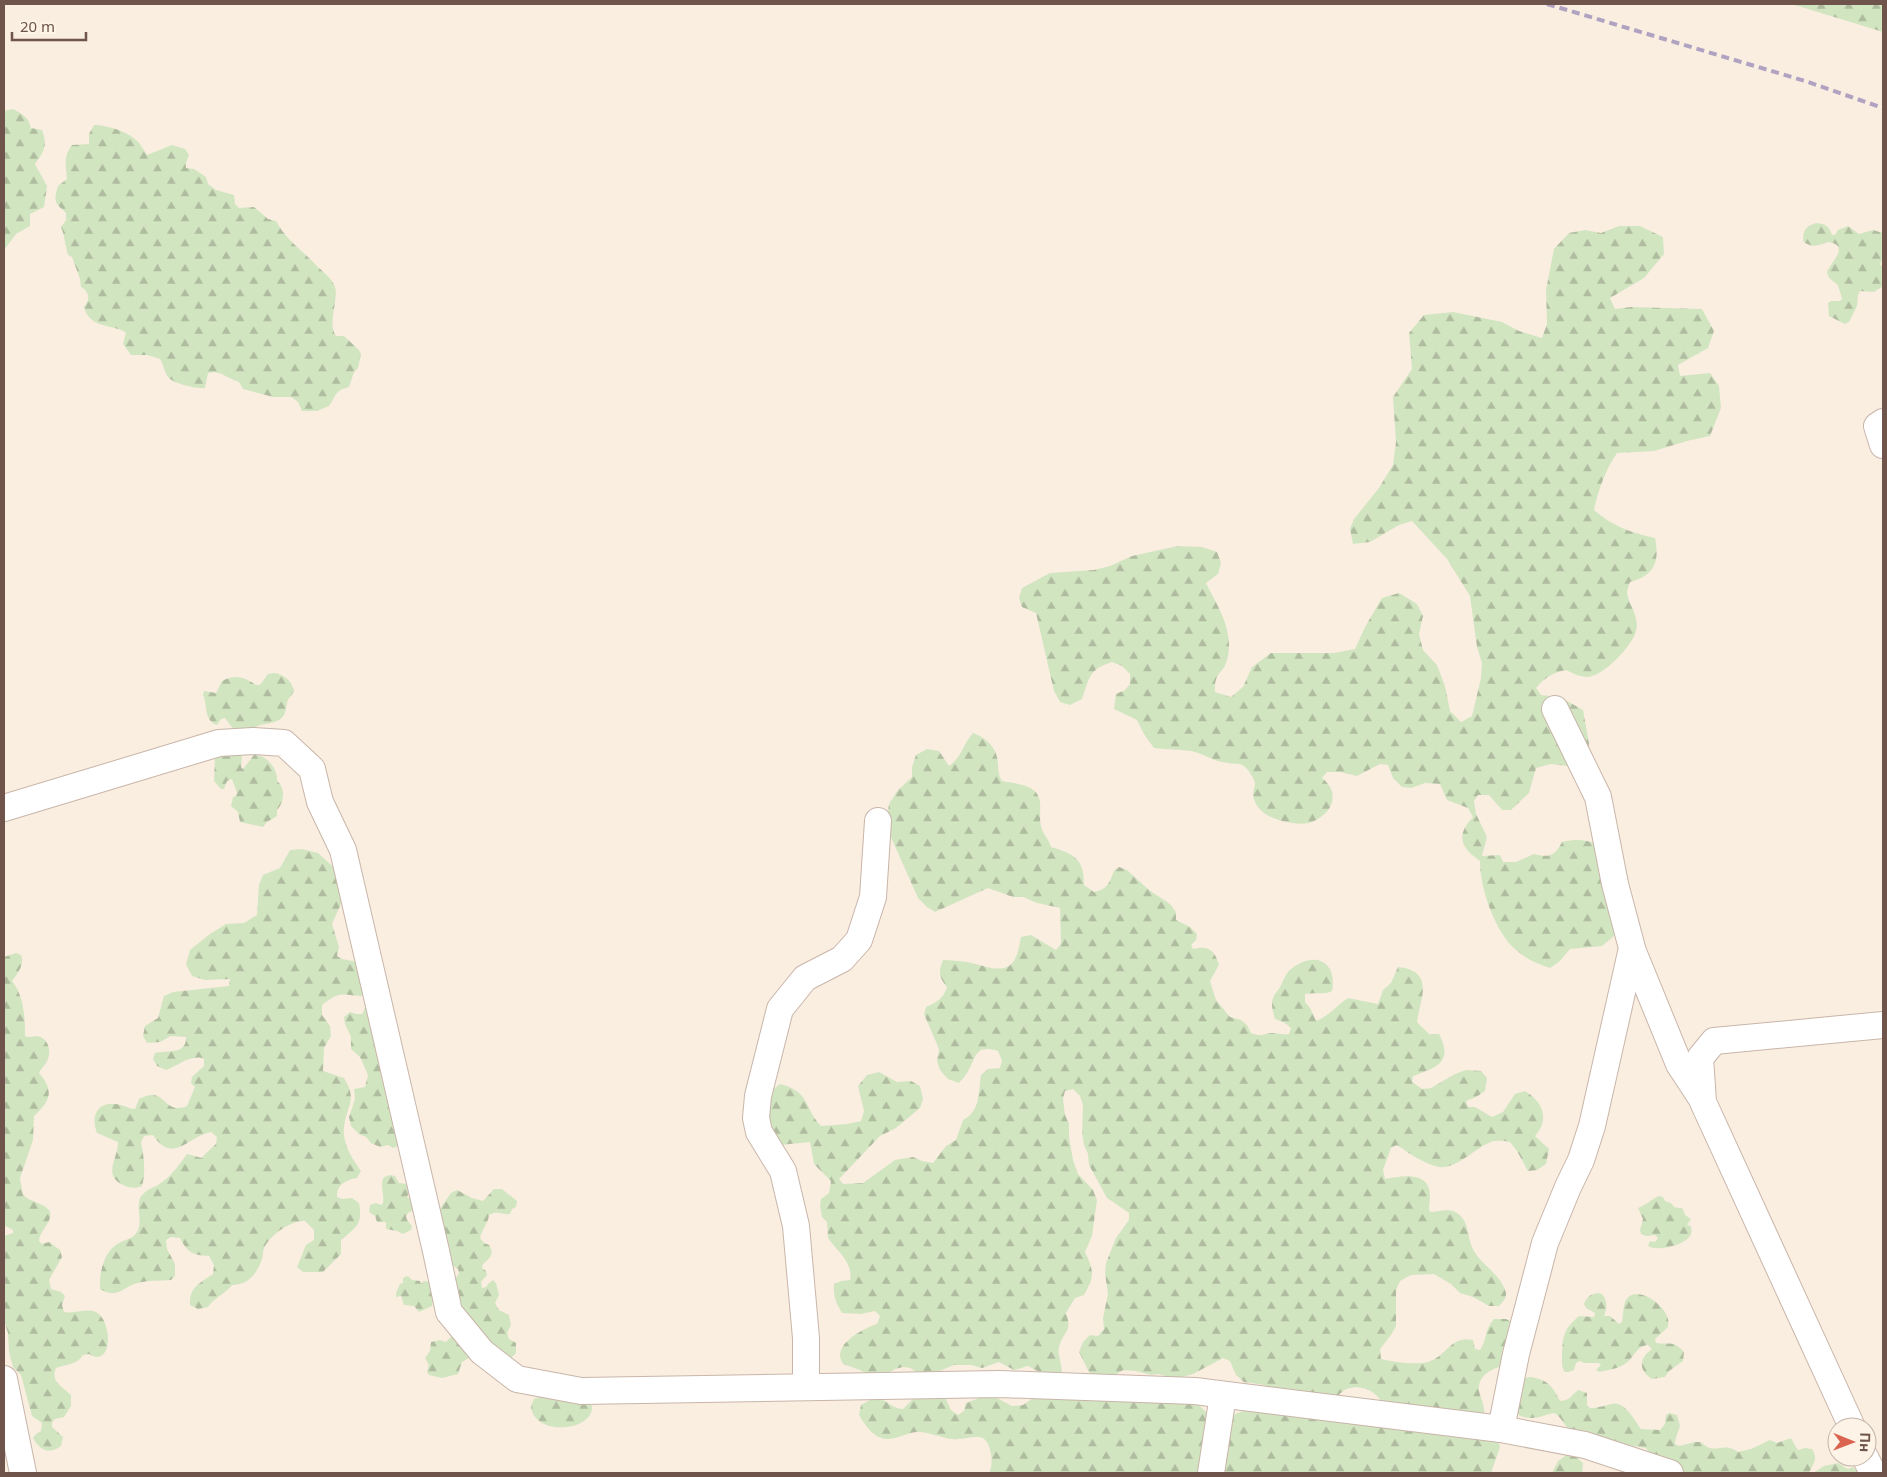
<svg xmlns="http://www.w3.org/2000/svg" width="1887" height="1477" font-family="'Noto Sans',sans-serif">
  <defs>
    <pattern id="forest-firs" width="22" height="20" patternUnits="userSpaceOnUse" patternTransform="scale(1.25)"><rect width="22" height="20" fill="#d2e5c1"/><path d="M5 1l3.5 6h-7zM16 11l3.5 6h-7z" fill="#afbc9f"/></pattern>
  </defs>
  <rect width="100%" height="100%" fill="#faeee1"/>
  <g fill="url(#forest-firs)">
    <path d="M1792 4H1883V32L1795 5Z"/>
    <path d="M13 109C22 114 29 117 31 128L42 130C48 145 44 152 35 164L47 186 44 207 30 214V226L16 234 4 250V111Z"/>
    <path d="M94 125C107 125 130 132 138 142 142 146 144 151 147 155L172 145 185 149 189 155 186 163V168L194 169 206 177 208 184 216 190 234 195 235 204 239 208 254 207 268 219 276 221C285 239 304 252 317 266 323 272 332 278 335 287 339 298 327 324 336 336H344L359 350 361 354 358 368 354 372 349 387C334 391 337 395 329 406L317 411H302L298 402 291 397H273L243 389 239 382 229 378 222 374 214 372 208 373 205 388C197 389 175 384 169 378 164 373 164 365 160 359L147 355H131L123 344 126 333C117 324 89 330 84 307 91 299 89 292 81 287L80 279 72 257 68 255C65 245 65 236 61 227L66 220V213C55 203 53 202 58 186L67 179C66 165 63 157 72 145L89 144V134Z"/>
    <path d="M1816 223C1826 224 1829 226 1832 235H1835L1838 230 1848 226 1859 234 1873 230 1883 233V256L1880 265 1883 266V286L1874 292 1860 291 1858 295 1857 306 1849 322 1845 324 1829 316 1828 303 1831 301H1840L1842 299 1838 285 1829 278 1827 272C1831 262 1851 245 1828 242 1819 246 1810 248 1803 241 1803 230 1806 226 1816 223Z"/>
    <path d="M1619 226H1640L1663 237 1664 254 1644 278 1610 298 1615 309 1631 307 1702 309 1714 331 1708 348 1678 365 1680 376 1710 373 1719 386 1721 408 1710 436 1687 441 1654 451 1617 453C1606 469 1598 490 1594 510 1612 526 1632 533 1655 538 1660 562 1654 576 1630 582 1629 585 1627 590 1627 593 1629 606 1640 617 1636 631 1633 645 1603 677 1587 677 1580 677 1572 673 1566 670 1554 672 1544 678 1536 688L1541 695 1560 697 1583 710 1589 743 1588 756 1575 767 1551 764 1536 768 1529 793 1511 810H1502L1489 795H1478L1474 801 1476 814 1487 837 1482 856 1500 855 1503 862H1516L1534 854C1549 858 1555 856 1562 842 1585 837 1594 842 1614 853L1621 930 1602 946 1570 949 1560 961 1550 968C1538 964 1526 959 1516 950 1495 932 1480 889 1480 861 1461 848 1455 836 1473 817L1468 808 1447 800 1440 784 1425 783 1411 788 1402 787 1393 778 1388 765 1380 764 1357 776 1340 772H1327L1322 778C1341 793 1333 813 1312 822 1301 826 1282 822 1271 817 1262 814 1254 804 1253 795 1253 791 1255 787 1255 783 1254 779 1249 770 1245 767 1239 762 1235 765 1228 763 1215 762 1204 754 1191 751 1179 749 1166 750 1154 748L1144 734 1137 720 1114 709 1116 694 1125 690 1130 684V674L1122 666 1112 662C1088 670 1090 677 1082 699L1070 705 1060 702 1054 691 1036 613 1022 607 1019 598 1022 588 1050 573 1094 570 1110 566 1132 556 1178 546 1202 547 1217 552 1221 563 1218 574 1206 583C1218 607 1235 632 1227 660 1223 675 1214 671 1215 692L1231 697 1243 687 1252 667 1271 653H1334L1355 649 1365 627 1382 598 1399 593 1417 604 1423 616 1419 634 1423 650 1437 665 1445 686 1450 711 1461 722 1472 716 1481 678 1482 663 1477 647 1470 596 1447 559 1412 521 1399 525 1370 542 1353 544 1350 529 1354 519 1379 488 1393 465 1396 442 1393 397 1412 369 1409 333 1424 315 1453 312 1502 322 1519 331 1542 338 1547 324 1546 290 1554 249 1569 233 1585 230 1601 233Z"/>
    <path d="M274 673C283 674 291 680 294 690 293 696 288 697 287 703 286 707 286 711 284 715 277 727 259 720 250 732L234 730 225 718 221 719 217 725C203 720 208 705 203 695L204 691 216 693 222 681C235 674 244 677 256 685H260L268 674Z"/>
    <path d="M973 733C983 736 995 746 997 757 999 766 997 773 1002 781 1016 784 1038 784 1040 802 1041 810 1039 817 1041 826 1042 833 1049 839 1051 847 1075 854 1084 859 1084 885L1094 892C1108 889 1109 883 1114 871L1119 867 1127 870 1149 890 1170 904 1176 912V920L1190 927 1197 934 1196 940 1191 945 1193 949C1208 945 1215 950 1219 965L1210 981 1216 1000 1230 1017 1241 1020 1247 1025 1251 1033C1262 1037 1262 1034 1272 1033 1278 1033 1283 1035 1289 1034L1291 1028 1285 1023 1275 1019C1273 1012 1270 1003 1274 996 1275 993 1279 990 1280 987 1283 982 1285 974 1290 970 1312 951 1338 959 1332 991 1325 995 1315 992 1305 994V1002L1310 1008 1316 1021C1329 1016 1336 1006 1348 998L1378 1004 1383 990 1391 983 1398 967C1436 971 1420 999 1417 1022L1429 1034H1439C1454 1062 1436 1068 1413 1076L1412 1082 1422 1089 1431 1088 1455 1074 1466 1070 1481 1071 1487 1078 1485 1091 1476 1097 1466 1101 1468 1107H1475L1492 1117 1503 1112 1515 1094 1525 1091C1543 1102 1550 1119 1535 1136L1549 1149 1546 1164 1537 1170 1528 1171 1517 1151 1510 1142C1503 1141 1498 1140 1491 1142 1476 1147 1456 1170 1439 1167 1424 1164 1409 1153 1397 1145L1391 1148 1383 1170 1385 1179C1401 1176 1430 1170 1430 1196 1430 1202 1428 1205 1430 1212 1436 1212 1447 1209 1453 1211 1469 1217 1467 1235 1472 1247 1479 1264 1499 1272 1505 1290 1508 1296 1504 1301 1499 1306H1489L1473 1297 1460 1293 1451 1284 1434 1274 1411 1275 1400 1281 1396 1290V1326L1391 1335 1380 1349 1381 1359C1392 1362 1417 1365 1428 1362 1447 1356 1451 1335 1473 1340L1475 1349 1480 1350C1488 1338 1484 1330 1494 1319H1506L1518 1325 1507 1365C1494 1367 1477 1375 1479 1391 1481 1400 1485 1404 1484 1415L1455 1413 1444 1408 1430 1407 1417 1409 1384 1407C1379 1393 1363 1383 1347 1389 1343 1390 1338 1396 1335 1399L1274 1391 1264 1385 1244 1382 1236 1375 1230 1361 1223 1358 1193 1374 1182 1377 1172 1378 1159 1374 1151 1375 1136 1371 1123 1370 1112 1377 1091 1376 1079 1352 1083 1342 1090 1335 1098 1336 1104 1329 1103 1318 1108 1294 1105 1273 1106 1263 1116 1238 1129 1220V1213L1107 1198 1089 1165 1088 1154 1084 1145 1082 1132 1083 1105 1080 1096 1073 1089 1065 1091 1063 1099 1065 1115 1069 1124V1137L1073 1160 1078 1174 1093 1190 1097 1200 1092 1236 1085 1252C1094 1271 1095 1276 1084 1295L1075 1298 1066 1313C1073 1333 1063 1331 1059 1347 1057 1356 1063 1363 1061 1374L1045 1375 1028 1366 1014 1370 999 1362 982 1368 971 1365H954L935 1373H918L910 1368 903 1367 895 1369 886 1375 874 1378 860 1370 843 1364C842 1361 840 1359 840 1356 840 1340 865 1328 877 1324L880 1316 875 1311 861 1314 842 1313C836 1303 833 1296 834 1284L841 1281 850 1280C854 1263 836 1250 828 1238L827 1222 822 1217 820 1206 821 1199 829 1193 831 1181 814 1164 810 1142 780 1145 764 1127 767 1095 780 1084C811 1092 803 1107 821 1126L847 1124 861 1121 864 1111 858 1086 867 1075 879 1072 897 1082 911 1081 920 1086 923 1099 920 1108 896 1128 880 1136 839 1179 843 1184 863 1183 895 1160 913 1157 922 1161 933 1163 946 1146 956 1140 963 1120C981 1111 978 1092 981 1075L988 1069 1000 1068 1002 1061 998 1051C974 1044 977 1057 967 1073 965 1077 961 1080 959 1083L948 1079 940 1070 937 1061 939 1049 924 1014 926 1007C936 1003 944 998 947 987 939 977 938 972 943 960 951 960 959 961 967 962 980 964 997 973 1009 966 1018 960 1019 946 1021 937L1031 935 1056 950 1061 944 1060 908 1037 903 1023 897H1013L988 888 935 912 927 907 918 898 886 826 889 804 898 790 912 777V767L916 755 927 749 939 751 949 766C963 756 962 745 973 733Z"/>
    <path d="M242 754 241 767 243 769 254 755C267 754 278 770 277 781 286 788 284 802 277 810V816L267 822 263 827 240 822 238 812 231 806 233 797 236 796 237 793 232 779 227 781 224 789H221L214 781 215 758 221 755Z"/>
    <path d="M302 849 318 853 341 874 342 889 341 904 332 924 339 947 337 956 342 959 363 963 367 996C344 997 343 988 322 1005V1015L330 1026 331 1036 324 1048 323 1071 344 1078C358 1101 347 1104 344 1127 342 1142 352 1159 361 1171L357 1178C346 1180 336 1185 337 1197L342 1199 352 1198 359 1203C363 1225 356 1227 341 1240V1254L323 1272H303L297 1267 306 1245 314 1240V1230L305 1221C291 1220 270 1235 264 1248 263 1251 263 1256 262 1259 257 1274 248 1285 232 1285 225 1294 214 1298 208 1307L198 1309 190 1305C189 1287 200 1283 213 1274L214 1265 209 1256C192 1255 188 1253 180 1238L171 1237 166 1240 167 1249 175 1264V1276L171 1280C161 1281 151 1280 142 1282 124 1284 119 1301 100 1289 99 1273 104 1249 121 1242 127 1239 133 1239 137 1232 143 1222 136 1209 140 1198 144 1191 152 1188 158 1185 170 1178 179 1165 187 1154L202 1158 205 1154 216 1144 217 1137 211 1132C187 1137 173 1165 153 1135L144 1136 141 1142C144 1158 146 1171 142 1186 135 1189 130 1188 123 1185 102 1174 118 1160 118 1142L97 1133C89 1112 101 1098 124 1106 128 1107 131 1109 135 1109L139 1099C167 1084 162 1116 187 1106L195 1087 191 1083 192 1077 204 1066V1059C193 1053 177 1066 166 1070L157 1066 153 1059 155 1053C167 1050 187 1055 186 1037L171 1036 160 1042 147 1043 143 1036 145 1026 158 1018 164 996 173 992 229 986 230 979 205 980 192 976 186 964 190 950 210 934 226 924 244 923 257 915 259 885 263 875 280 868 290 850Z"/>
    <path d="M16 953 21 955C25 964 18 973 12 981 24 996 25 1017 25 1036 30 1038 32 1036 37 1036 50 1038 52 1054 46 1063 44 1067 41 1068 39 1073 55 1091 50 1102 34 1116L33 1140 20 1178 23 1195C31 1202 36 1201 44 1206 61 1216 39 1229 39 1241L42 1244 49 1242 60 1250 62 1257 49 1280 51 1289 61 1292 65 1296 62 1305 64 1312C74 1314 86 1308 96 1312 113 1321 113 1369 89 1354L83 1355C77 1365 67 1364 56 1368 50 1382 62 1386 71 1395V1406L64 1417 55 1419 52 1422V1427L63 1437 61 1446C50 1455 39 1450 33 1438L35 1435 41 1431 42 1423 32 1416 21 1375 13 1367 9 1352 8 1333 4 1321V1236L13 1233V1230L4 1225V957Z"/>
    <path d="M368 1006 401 1145 393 1148 388 1145 380 1147 371 1143 366 1137 359 1134 351 1126 349 1117 355 1099 354 1089 365 1087 368 1075 360 1057 351 1049V1037L345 1024 344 1017 350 1012 356 1014H362L365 1008Z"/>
    <path d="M390 1175 395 1176 399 1183 406 1184 410 1190 407 1197 415 1201 414 1211 409 1212 406 1216 407 1220 412 1226 411 1230 403 1234 397 1231 386 1229V1222H377L375 1216 369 1212 370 1205 376 1203 381 1205 383 1203C385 1195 379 1184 384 1177Z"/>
    <path d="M494 1189H502L517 1201 516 1207 512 1209 510 1214C502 1215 497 1210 489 1215 488 1224 482 1229 480 1238L484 1243 489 1245C495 1254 490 1258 483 1264L482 1268 486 1271 487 1275 481 1282 482 1288 486 1287 489 1283 493 1280 496 1283 499 1295 495 1303 499 1310 509 1315 511 1325 507 1333 509 1339 516 1343V1353L510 1359 506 1360 462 1316 452 1277H457L459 1273 458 1269 450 1264 444 1228 442 1225 439 1210 451 1193 457 1190 472 1198 483 1201Z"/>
    <path d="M1659 1196 1663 1197 1665 1201 1671 1203 1674 1207 1683 1209 1685 1215 1691 1219 1687 1225 1691 1226C1691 1228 1692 1232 1691 1234 1687 1245 1658 1252 1648 1246L1650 1241 1655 1242 1658 1238 1655 1235 1646 1236 1641 1234 1640 1230 1643 1219 1638 1208C1646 1205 1650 1200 1659 1196Z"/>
    <path d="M407 1276 409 1277 412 1280 420 1281 421 1284 424 1281 430 1282 434 1294 432 1306 419 1312 414 1306 404 1305 401 1296 396 1297V1293L400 1284 403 1283V1278Z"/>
    <path d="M1598 1293 1602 1294C1608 1302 1607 1307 1604 1316H1610L1619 1324 1622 1322C1623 1316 1623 1308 1625 1302 1634 1282 1665 1304 1668 1319 1669 1322 1668 1324 1668 1327L1655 1339 1656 1343C1670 1345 1673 1340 1684 1352L1683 1361 1669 1371 1665 1377 1652 1379C1638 1370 1639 1358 1652 1349L1648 1345C1635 1346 1634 1360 1623 1365 1617 1369 1607 1370 1599 1372L1596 1370 1601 1365 1599 1363H1584L1580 1361 1576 1363 1574 1370 1569 1372H1565C1561 1366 1562 1362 1562 1356 1563 1335 1563 1330 1579 1316L1594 1317 1595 1313 1586 1308 1584 1304C1587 1297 1590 1294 1598 1293Z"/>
    <path d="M452 1336 470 1352 469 1358 462 1362 458 1374 442 1378 429 1375 427 1372 429 1365 425 1358 430 1351 431 1342 440 1340 446 1342Z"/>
    <path d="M1530 1377C1549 1380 1552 1386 1560 1401 1570 1400 1571 1396 1578 1390L1587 1393V1405L1590 1408C1598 1408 1603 1406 1611 1404 1625 1400 1634 1420 1641 1429L1660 1430 1665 1424 1666 1415 1669 1413 1677 1415 1680 1426 1675 1441V1444L1679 1446 1695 1442H1701C1716 1457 1722 1440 1738 1452L1751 1449 1770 1440 1777 1443C1797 1436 1788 1436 1798 1450L1805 1448 1812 1449C1819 1460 1812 1465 1809 1473H1660L1648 1455 1649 1452 1646 1448 1573 1436C1568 1430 1561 1416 1554 1413 1540 1416 1531 1422 1517 1414L1524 1378Z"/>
    <path d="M918 1394H940L946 1399 951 1410 958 1415 964 1411 966 1403 985 1396 997 1398 1012 1406 1023 1405 1033 1398 1053 1394 1195 1401 1208 1414 1223 1419 1243 1411 1267 1408 1497 1437 1500 1447 1491 1473H989C992 1468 992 1460 991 1454 986 1426 971 1441 952 1439 941 1438 930 1432 918 1432 908 1432 898 1439 887 1439 873 1438 866 1426 859 1415L861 1405C886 1389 883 1407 903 1409Z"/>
    <path d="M545 1395 589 1403 592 1406C594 1432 533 1437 531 1406L534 1399Z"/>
    <path d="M1568 1454 1575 1456 1583 1463 1582 1473H1552L1558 1461Z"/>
    <path d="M1838 1463 1848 1469 1853 1467 1859 1473H1813L1824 1466Z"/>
  </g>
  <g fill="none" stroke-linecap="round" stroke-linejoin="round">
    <g stroke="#c9b5a9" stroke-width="28">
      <g id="minor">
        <path d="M1883 422 1877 426 1883 445"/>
        <path d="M4 808 219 743 253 741 284 743 312 769 320 802 343 850 436 1251 449 1312 482 1352 517 1379 581 1391 1000 1384 1195 1391 1501 1429 1585 1445 1670 1473"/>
        <path d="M1632 949 1679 1064 1702 1099"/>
        <path d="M4 1379 23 1473"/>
        <path d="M806 1387V1338L796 1226 783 1171 759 1132 756 1118 758 1096 780 1009 805 978 842 959 859 940 873 897 878 821"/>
        <path d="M1852 1427 1703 1102 1700 1058 1714 1041 1883 1025"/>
        <path d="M1501 1429 1516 1354 1545 1243 1568 1187 1581 1160 1592 1126 1632 948 1615 884 1598 797 1555 709"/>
        <path d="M1865 1457 1873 1473"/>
        <path d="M1211 1473 1223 1395"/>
      </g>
    </g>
    <use href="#minor" stroke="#fff" stroke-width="26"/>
    <path stroke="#b0a2c1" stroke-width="4" stroke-dasharray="8 5" stroke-linecap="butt" d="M1547 4 1805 81 1883 108"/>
  </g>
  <rect width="1887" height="1477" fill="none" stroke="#6e544a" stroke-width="10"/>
  <g transform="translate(1852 1442) rotate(91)"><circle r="24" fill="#fdf3e6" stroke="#c4b3a8"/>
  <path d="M0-4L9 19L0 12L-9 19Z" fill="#da6450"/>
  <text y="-8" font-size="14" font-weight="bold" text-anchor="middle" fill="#6e544a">Пн</text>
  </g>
  <path d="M12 32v8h74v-8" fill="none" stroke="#6e544a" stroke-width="2.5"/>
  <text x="20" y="32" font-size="15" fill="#6e544a" stroke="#fdf3e6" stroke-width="4" paint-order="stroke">20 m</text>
</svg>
